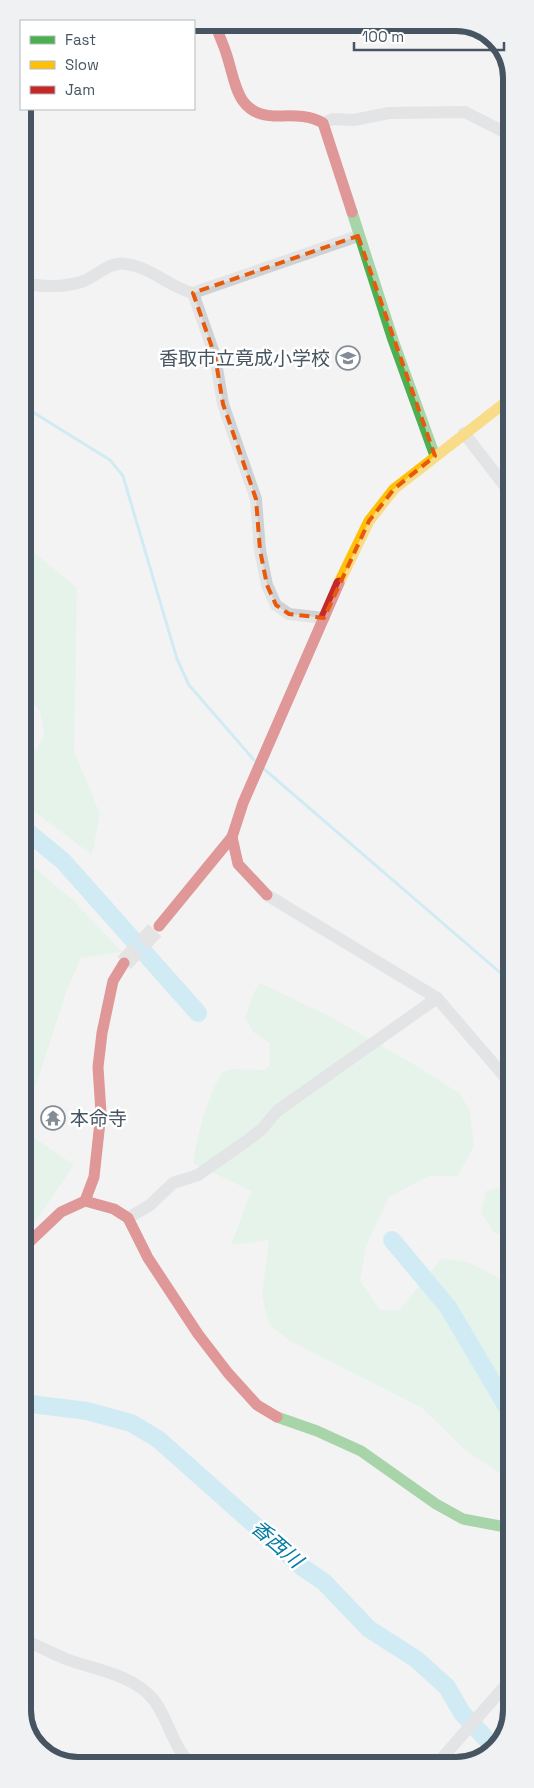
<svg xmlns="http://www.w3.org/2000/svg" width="534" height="1788" font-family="'Space Grotesk','Noto Sans JP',sans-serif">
  <rect width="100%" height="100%" fill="#f4f3f3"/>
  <g fill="#d6f4e2">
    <path d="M23 543 77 588 74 751 100 814 92 855 23 803V744L37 749 44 734 40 711 23 692Z"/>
    <path d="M23 858 74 901 122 952 81 958 67 990 23 1125Z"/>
    <path d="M260 983 329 1016 420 1068 460 1094 470 1111 474 1146 458 1176H429L389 1197 366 1246 360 1280 380 1310 398 1311 442 1258 468 1262 509 1283 511 1286V1481L464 1449 422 1408 290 1341 269 1324 262 1296 269 1240 231 1245 251 1191 193 1163C198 1131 206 1101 222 1072L234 1069 264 1070 269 1066 270 1043 253 1032 245 1018 254 992Z"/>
    <path d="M23 1130 74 1165 33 1225 23 1227Z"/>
    <path d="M510 1185H511V1241L493 1232 481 1212 486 1191Z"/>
  </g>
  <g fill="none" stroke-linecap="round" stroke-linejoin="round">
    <g stroke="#a7e3f5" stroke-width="3">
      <path d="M23 406 110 460 123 476 177 659 189 685 254 760"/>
      <path d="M264 769 511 982"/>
    </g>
    <g stroke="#a7e3f5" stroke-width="18">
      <path d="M23 828 63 861 198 1013"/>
      <path d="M392 1240 448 1307 511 1414"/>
      <path d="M23 1403 87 1411 131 1423 158 1439 302 1567 324 1582 369 1629 416 1659 447 1687 462 1713 494 1747"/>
    </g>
    <path stroke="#d1d3d6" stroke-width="18" stroke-dasharray="18 9" stroke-linecap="butt" d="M124 963 159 926"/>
    <g stroke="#cfd2d4" stroke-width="12">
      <path d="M323 123 333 119 354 120 389 113 465 112 510 135"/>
      <path d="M23 283C43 287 64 288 84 281 98 275 110 261 126 264 151 267 169 287 193 293L358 236"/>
      <path d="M193 293 215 356 223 404 256 499 260 550 267 585 276 605 289 614 324 618"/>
      <path d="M464 433 511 494"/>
      <path d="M267 895 437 998 511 1084"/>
      <path d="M128 1218 150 1205 173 1183 198 1175 248 1140 262 1129 277 1111 437 998"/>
      <path d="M24 1640C38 1646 52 1653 66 1659 95 1670 132 1674 153 1699 169 1719 172 1747 192 1765"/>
      <path d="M437 1764 511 1679"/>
    </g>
    <g stroke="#4caf50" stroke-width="11">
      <path d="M352 212 393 340 435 456"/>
      <path d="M277 1417 317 1431 361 1451 436 1504 463 1519 511 1528"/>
    </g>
    <path stroke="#ffc107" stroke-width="11" d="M339 583 369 521 394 489 511 398"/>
    <g stroke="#c62828" stroke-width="11">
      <path d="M215 23C218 34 224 45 227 56 236 84 237 115 274 116 292 116 307 114 323 123L352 212"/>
      <path d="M232 837 238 864 267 895"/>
      <path d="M159 926 232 837 243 803 339 583"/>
      <path d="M85 1201 94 1177 101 1113 98 1067 102 1033 113 981 124 963"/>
      <path d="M23 1248 61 1212 85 1201 114 1209 128 1218 148 1258 198 1334 228 1373 257 1405 277 1417"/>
    </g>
  </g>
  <path d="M0 0H534V1788H0ZM358 236 435 456 394 489 369 521 324 618 289 614 276 605 267 585 260 550 256 499 223 404 215 356 193 293Z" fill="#f4f3f3" fill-opacity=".55" fill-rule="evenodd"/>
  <path fill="none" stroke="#e8590c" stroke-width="4" stroke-dasharray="10 6" stroke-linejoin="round" d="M358 236 435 456 394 489 369 521 324 618 289 614 276 605 267 585 260 550 256 499 223 404 215 356 193 293Z"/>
  <defs>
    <g id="school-ring" transform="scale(1.25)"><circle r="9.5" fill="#fff" stroke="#848c95" stroke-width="1.5"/><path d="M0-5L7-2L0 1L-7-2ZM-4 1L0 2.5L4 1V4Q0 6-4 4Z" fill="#848c95"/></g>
    <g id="temple-ring" transform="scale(1.25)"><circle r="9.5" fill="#fff" stroke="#848c95" stroke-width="1.5"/><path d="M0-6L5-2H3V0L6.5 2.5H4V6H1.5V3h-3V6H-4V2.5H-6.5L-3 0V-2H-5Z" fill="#848c95"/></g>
  </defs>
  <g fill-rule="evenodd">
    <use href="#school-ring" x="348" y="358"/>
    <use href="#temple-ring" x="53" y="1118"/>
  </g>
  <g text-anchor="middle" stroke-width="5" stroke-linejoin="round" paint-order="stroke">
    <g font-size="19" fill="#475562" stroke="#fff" text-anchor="end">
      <text x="330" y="365">香取市立竟成小学校</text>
      <text x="70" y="1125" text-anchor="start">本命寺</text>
    </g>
    <g font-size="20" font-style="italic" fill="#037da3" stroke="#fff">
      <text transform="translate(277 1544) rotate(41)" y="7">香西川</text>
    </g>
  </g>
  <path d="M0 0H534V1788H0ZM78 31H456A47 47 0 0 1 503 78V1710A47 47 0 0 1 456 1757H78A47 47 0 0 1 31 1710V78A47 47 0 0 1 78 31Z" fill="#f0f1f2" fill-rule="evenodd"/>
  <path fill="none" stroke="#475562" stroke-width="6" d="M78 31H456A47 47 0 0 1 503 78V1710A47 47 0 0 1 456 1757H78A47 47 0 0 1 31 1710V78A47 47 0 0 1 78 31Z"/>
  <rect x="20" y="20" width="175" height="90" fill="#ffffff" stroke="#b5bbc0"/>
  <rect x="30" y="36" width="25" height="8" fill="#4caf50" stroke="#b5bbc0"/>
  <text x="65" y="45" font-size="15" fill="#475562">Fast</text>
  <rect x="30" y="61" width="25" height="8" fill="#ffc107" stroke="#b5bbc0"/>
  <text x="65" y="70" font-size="15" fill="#475562">Slow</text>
  <rect x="30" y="86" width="25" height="8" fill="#c62828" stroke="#b5bbc0"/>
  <text x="65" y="95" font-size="15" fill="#475562">Jam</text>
  <path d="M354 42v8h150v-8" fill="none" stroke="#475562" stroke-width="2.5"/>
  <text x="362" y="42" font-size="15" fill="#475562" stroke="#ffffff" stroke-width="4" paint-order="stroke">100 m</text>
</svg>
